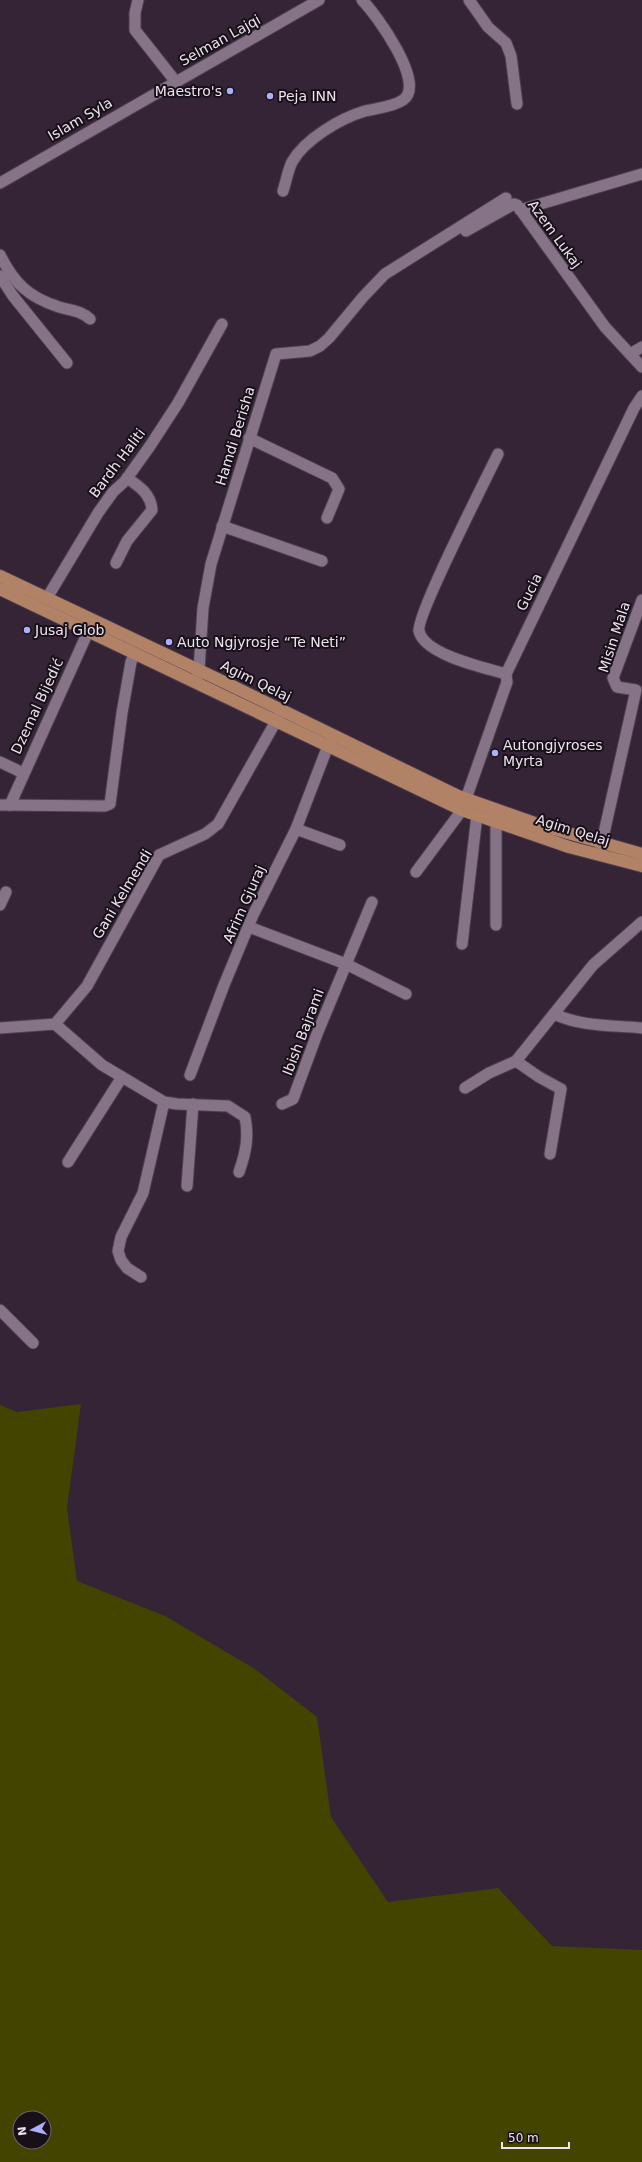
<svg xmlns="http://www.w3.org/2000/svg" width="642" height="2162" font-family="'DejaVu Sans',sans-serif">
  <rect width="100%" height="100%" fill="#342435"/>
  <path fill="#434400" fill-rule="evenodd" d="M81 1404 67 1508 77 1581 165 1616 255 1669 317 1717 331 1817 388 1902 498 1888 552 1946 642 1950V2162H0V1405L17 1412ZM20 2118H44V2142H20Z"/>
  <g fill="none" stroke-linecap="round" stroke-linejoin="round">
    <g stroke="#4e404e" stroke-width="13">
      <g id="minor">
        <path d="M138 0 135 13V30L176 82"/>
        <path d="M469 0 488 27 506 43 511 56 517 104"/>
        <path d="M0 183 319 0"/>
        <path d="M283 191C286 182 288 170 292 162 305 139 341 118 365 111 377 108 393 107 403 100 427 84 376 14 362 0"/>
        <path d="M520 210 642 174"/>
        <path d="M466 231 514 204 517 205 605 327 642 367"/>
        <path d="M0 255C14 283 28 297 59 307 71 311 80 310 90 319"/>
        <path d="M0 276 13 296 67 363"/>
        <path d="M630 354 642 347"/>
        <path d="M249 438 332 478 339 489 327 518"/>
        <path d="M498 454C487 477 416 616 419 631 424 655 486 668 506 674"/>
        <path d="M222 526 322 561"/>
        <path d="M116 563 127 541 152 510C151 494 139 486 127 478"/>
        <path d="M47 598 98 513 113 492 125 481 150 446 178 403 222 324"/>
        <path d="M196 682 199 670 203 608 211 564 276 354 310 351 320 346 329 338 363 297 385 274 506 198"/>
        <path d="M0 762 23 773"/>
        <path d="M0 805 105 806 110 804 122 713 131 662 135 653"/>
        <path d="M10 805 92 623"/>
        <path d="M296 829 340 845"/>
        <path d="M600 851 636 690 617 687 613 678 642 600"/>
        <path d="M416 872 462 810 507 682 506 674 634 408 642 396"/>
        <path d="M0 905 6 892"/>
        <path d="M496 925V826L498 813"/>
        <path d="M249 927 346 964 406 994"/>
        <path d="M462 944 477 815"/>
        <path d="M554 1014C582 1027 612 1025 642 1028"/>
        <path d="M55 1024 102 1065 164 1102 177 1104 228 1106 245 1117C249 1137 246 1152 239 1172"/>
        <path d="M0 1028 55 1024 87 986 159 855 205 834 218 824 280 714"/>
        <path d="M516 1061 539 1077 561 1089 550 1154"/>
        <path d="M190 1075 224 985 253 915 296 829 331 738"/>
        <path d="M465 1088 489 1073 516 1061 593 965 642 922"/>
        <path d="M282 1104 293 1099 317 1034 372 902"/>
        <path d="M68 1162 122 1077"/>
        <path d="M187 1186 193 1104"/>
        <path d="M141 1277 127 1268 121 1260 118 1251 121 1237 143 1193 164 1102"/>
        <path d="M0 1310 33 1343"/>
      </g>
    </g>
    <g stroke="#4e404e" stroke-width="14">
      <g id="major">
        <path d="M0 576 228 684 458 796 543 826 642 854"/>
        <path d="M0 589 462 810 569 847 642 866"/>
      </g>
    </g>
    <use href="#minor" stroke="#867387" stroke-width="11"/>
    <use href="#major" stroke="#b28267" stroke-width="12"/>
  </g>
  <g fill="#adaffb" stroke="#171018" stroke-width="1.5">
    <circle cx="230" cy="91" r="4"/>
    <circle cx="270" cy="96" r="4"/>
    <circle cx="27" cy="630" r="4"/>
    <circle cx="169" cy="642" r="4"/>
    <circle cx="495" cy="753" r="4"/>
  </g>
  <g text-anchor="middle" stroke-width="4" stroke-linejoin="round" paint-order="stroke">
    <g font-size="14" fill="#eee3ee" stroke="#171018">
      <text transform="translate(220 40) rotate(-29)" y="5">Selman Lajqi</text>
      <text transform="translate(80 119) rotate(-30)" y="5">Islam Syla</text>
      <text transform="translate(555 234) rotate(54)" y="5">Azem Lukaj</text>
      <text transform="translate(235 436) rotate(-73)" y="5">Hamdi Berisha</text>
      <text transform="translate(117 463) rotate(-53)" y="5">Bardh Haliti</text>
      <text transform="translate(529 592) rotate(-64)" y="5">Gucia</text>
      <text transform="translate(614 637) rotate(-72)" y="5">Misin Mala</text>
      <text transform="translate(256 681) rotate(26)" y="5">Agim Qelaj</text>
      <text transform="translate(37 706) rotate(-65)" y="5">Dzemal Bijedić</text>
      <text transform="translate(573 830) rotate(17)" y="5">Agim Qelaj</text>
      <text transform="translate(122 894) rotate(-59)" y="5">Gani Kelmendi</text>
      <text transform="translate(244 904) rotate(-66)" y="5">Afrim Gjuraj</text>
      <text transform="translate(303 1032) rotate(-69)" y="5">Ibish Bajrami</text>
    </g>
    <g font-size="14" fill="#eee3ee" stroke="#171018" text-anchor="start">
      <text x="222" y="96" text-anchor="end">Maestro's</text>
      <text x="278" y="101">Peja INN</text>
      <text x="35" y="635">Jusaj Glob</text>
      <text x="177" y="647">Auto Ngjyrosje “Te Neti”</text>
      <text x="503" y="750">Autongjyroses<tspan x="503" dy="16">Myrta</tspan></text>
    </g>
  </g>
  <g transform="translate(32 2130) rotate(263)"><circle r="19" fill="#171018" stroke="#6d646e"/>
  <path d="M0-3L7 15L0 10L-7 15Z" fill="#adaffb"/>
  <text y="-6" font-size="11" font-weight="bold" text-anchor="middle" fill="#eee3ee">N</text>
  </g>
  <path d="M502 2142v6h67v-6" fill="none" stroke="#eee3ee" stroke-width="2"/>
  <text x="508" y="2142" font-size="12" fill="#eee3ee" stroke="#171018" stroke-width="3" paint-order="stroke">50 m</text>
</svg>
